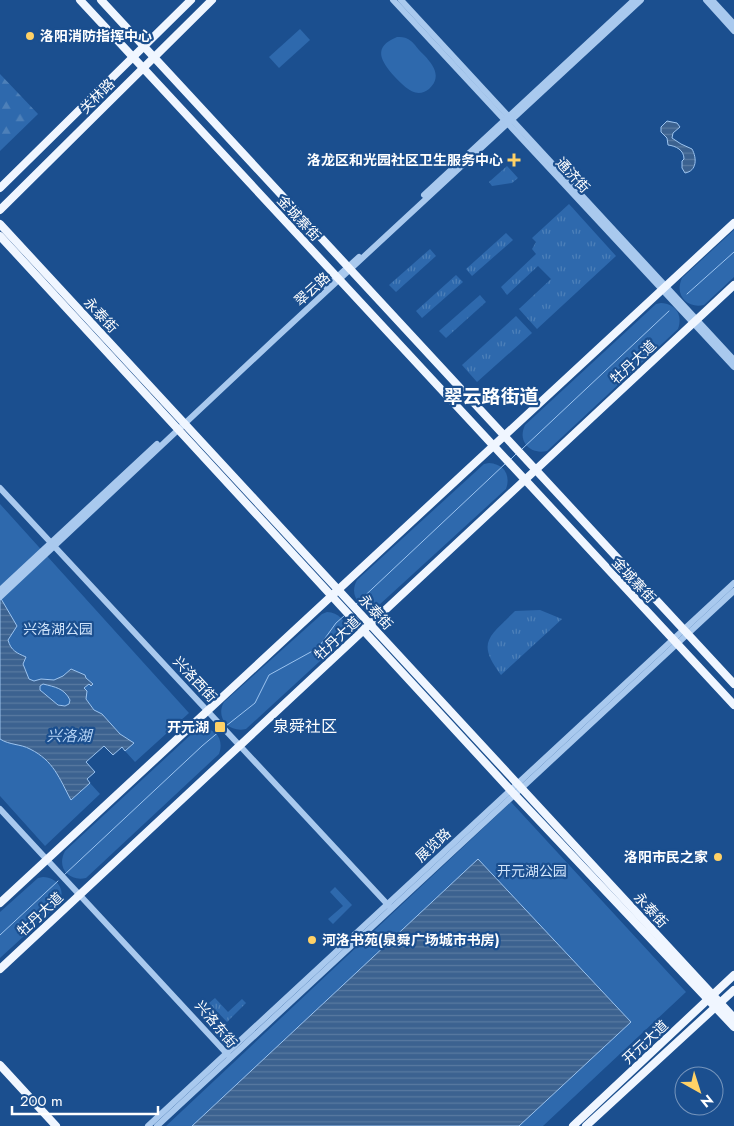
<svg xmlns="http://www.w3.org/2000/svg" width="734" height="1126" font-family="Jost,'Noto Sans SC',sans-serif">
  <defs>
    <pattern id="grass-tufts" width="24" height="20" patternUnits="userSpaceOnUse" patternTransform="scale(1.25)"><rect width="24" height="20" fill="#2e69ad"/><path d="M3 7l-1-3M5 7V3M7 7l1-3M15 17l-1-3M17 17v-4M19 17l1-3" fill="none" stroke="#4d80b9"/></pattern>
    <pattern id="forest-firs" width="22" height="20" patternUnits="userSpaceOnUse" patternTransform="scale(1.25)"><rect width="22" height="20" fill="#2e69ad"/><path d="M5 1l3.5 6h-7zM16 11l3.5 6h-7z" fill="#4d80b9"/></pattern>
    <pattern id="water-rules" width="6" height="5" patternUnits="userSpaceOnUse" patternTransform="scale(1.25)"><rect width="6" height="5" fill="#3c6290"/><path d="M0 2.5h6" fill="none" stroke="#597aa1"/></pattern>
  </defs>
  <rect width="100%" height="100%" fill="#1b4f8f"/>
  <g fill="url(#grass-tufts)">
    <path d="M507 166 518 178 512 183 492 186 489 182Z"/>
    <path d="M569 204 616 256 537 329 519 309 551 279 538 266 507 295 501 287 536 254 532 249 536 242 532 238Z"/>
    <path d="M506 233 513 240 472 276 466 269Z"/>
    <path d="M430 249 436 256 396 292 389 285Z"/>
    <path d="M456 275 463 282 422 318 416 311Z"/>
    <path d="M480 295 486 302 446 338 439 331Z"/>
    <path d="M516 316 532 333 477 382 462 365Z"/>
    <path d="M540 610 562 619 501 675C476 642 489 637 515 611Z"/>
    <path d="M335 887 352 905 333 924 328 919 343 906 330 892Z"/>
    <path d="M215 998 228 1012 242 999 246 1003 227 1022 209 1003Z"/>
  </g>
  <path fill="url(#forest-firs)" d="M0 74 38 114 0 151Z"/>
  <g fill="#2e69ad">
    <path d="M300 29 310 40 279 68 269 57Z"/>
    <path d="M397 37C401 37 404 37 408 39 412 41 416 46 419 50 429 60 445 75 429 89 415 100 403 85 394 76 381 61 372 47 397 37Z"/>
    <path d="M734 230V277L704 305C687 309 674 295 682 278Z"/>
    <path d="M661 303C676 304 683 315 678 329L547 451C530 455 517 441 525 425L656 304Z"/>
    <path d="M489 463C504 464 511 475 506 489L378 606C361 611 348 596 357 580L484 464Z"/>
    <path d="M0 504 189 713 135 762 125 751 133 743 120 734 102 714 96 712 86 699 84 688 90 683 85 678V675L71 669 63 677 54 680 41 679 34 681 29 679 26 675 23 664 26 657C17 653 11 651 8 640L10 635 0 597Z"/>
    <path d="M327 612C342 613 349 625 344 639L246 729C229 733 215 718 224 702L322 614Z"/>
    <path d="M43 684C55 687 64 688 70 700V704C60 710 47 697 40 690V686Z"/>
    <path d="M202 728C217 729 224 740 219 754L86 878C69 882 56 868 65 851L197 729Z"/>
    <path d="M0 739C9 745 21 744 30 749 54 761 59 778 71 800L90 783 100 794 45 846 0 796Z"/>
    <path d="M511 802 686 992 543 1126H519L631 1022 478 859 192 1126H166Z"/>
    <path d="M43 877C58 878 65 889 60 903L0 958V912L38 878Z"/>
  </g>
  <g fill="url(#water-rules)" stroke="#9cc4f0" fill-rule="evenodd">
    <path d="M667 121 677 123 680 127 673 133 672 138 681 144 692 149C697 158 697 171 685 173L682 168V161L684 159C684 150 676 146 668 145L667 138 661 132V127Z"/>
    <path d="M0 597 17 626 8 640C11 651 17 653 26 657L23 664 29 679 34 681 41 679 54 680 63 676 71 669 85 675 86 678 93 684 91 686 89 684 84 688 87 691 86 699 94 710 102 714 120 734 134 743 125 751 122 747 113 755 104 746 86 762 95 772 87 779 90 783 71 800C59 778 54 761 30 749 21 744 9 745 0 739ZM43 684C55 687 64 688 70 700L69 704 65 706 58 705 40 690V686Z"/>
    <path d="M478 859 631 1022 519 1126H192Z"/>
  </g>
  <g fill="none" stroke-linecap="round" stroke-linejoin="round">
    <g stroke="#9cc4f0" stroke-width="1">
      <path d="M687 294 734 252"/>
      <path d="M522 449 669 311"/>
      <path d="M511 459 517 453"/>
      <path d="M356 604 506 463"/>
      <path d="M226 726 255 703 269 675 318 648 336 623 344 616"/>
      <path d="M64 875 202 746 221 730"/>
      <path d="M0 935 58 881"/>
    </g>
    <g stroke="#a9c9ee" stroke-width="6">
      <path d="M393 0 734 367"/>
      <path d="M401 0 734 360"/>
      <path d="M706 0 734 31"/>
      <path d="M712 0 734 24"/>
      <path d="M424 195 634 0"/>
      <path d="M326 287 359 257"/>
      <path d="M0 488 389 906"/>
      <path d="M0 590 157 444"/>
      <path d="M0 597 277 337 641 0"/>
      <path d="M0 809 228 1055"/>
      <path d="M148 1126 734 583"/>
      <path d="M157 1126 734 591"/>
    </g>
    <g stroke="#f0f6ff" stroke-width="8">
      <path d="M80 0 734 705"/>
      <path d="M101 0 734 684"/>
      <path d="M0 188 191 0"/>
      <path d="M0 210 212 0"/>
      <path d="M0 224 734 1018"/>
      <path d="M0 236 515 795 734 1027"/>
      <path d="M0 903 734 223"/>
      <path d="M0 969 734 285"/>
      <path d="M0 1065 56 1126"/>
      <path d="M573 1126 734 975"/>
      <path d="M586 1126 734 990"/>
    </g>
  </g>
  <g fill="#ffd166" stroke="#1b4f8f" stroke-width="2">
    <circle cx="30" cy="36" r="5"/>
    <path d="M511.5 152.5h5v5h5v5h-5v5h-5v-5h-5v-5h5z"/>
    <rect x="214" y="721" width="12" height="12" rx="2.5"/>
    <circle cx="718" cy="857" r="5"/>
    <circle cx="312" cy="940" r="5"/>
  </g>
  <g text-anchor="middle" stroke-width="4.5" stroke-linejoin="round" paint-order="stroke">
    <g font-size="14" font-weight="bold" fill="#fff" stroke="#1b4f8f" text-anchor="end">
      <text x="40" y="41" text-anchor="start">洛阳消防指挥中心</text>
      <text x="503" y="165">洛龙区和光园社区卫生服务中心</text>
      <text x="209" y="732">开元湖</text>
      <text x="708" y="862">洛阳市民之家</text>
      <text x="322" y="945" text-anchor="start">河洛书苑(泉舜广场城市书房)</text>
    </g>
    <g font-size="14" fill="#fff" stroke="#1b4f8f">
      <text transform="translate(97 96) rotate(-45)" y="5">关林路</text>
      <text transform="translate(573 175) rotate(47)" y="5">通济街</text>
      <text transform="translate(299 218) rotate(47)" y="5">金城寨街</text>
      <text transform="translate(312 289) rotate(-42)" y="5">翠云路</text>
      <text transform="translate(101 315) rotate(47)" y="5">永泰街</text>
      <text transform="translate(633 362) rotate(-43)" y="5">牡丹大道</text>
      <text transform="translate(634 580) rotate(47)" y="5">金城寨街</text>
      <text transform="translate(376 612) rotate(47)" y="5">永泰街</text>
      <text transform="translate(337 638) rotate(-43)" y="5">牡丹大道</text>
      <text transform="translate(195 679) rotate(47)" y="5">兴洛西街</text>
      <text transform="translate(433 845) rotate(-43)" y="5">展览路</text>
      <text transform="translate(651 910) rotate(47)" y="5">永泰街</text>
      <text transform="translate(40 914) rotate(-43)" y="5">牡丹大道</text>
      <text transform="translate(216 1024) rotate(50)" y="5">兴洛东街</text>
      <text transform="translate(645 1042) rotate(-43)" y="5">开元大道</text>
    </g>
    <g font-size="14" fill="#cfe3fa" stroke="#1b4f8f">
      <text x="58" y="634">兴洛湖公园</text>
      <text x="532" y="876">开元湖公园</text>
    </g>
    <g font-size="15" font-style="italic" fill="#b5d3f5" stroke="#1b4f8f">
      <text x="69" y="741">兴洛湖</text>
    </g>
    <g font-size="16" fill="#fff" stroke="#1b4f8f">
      <text x="305" y="732">泉舜社区</text>
    </g>
    <g font-size="19" font-weight="bold" fill="#fff" stroke="#1b4f8f">
      <text x="491" y="403">翠云路街道</text>
    </g>
  </g>
  <g transform="translate(699 1091) rotate(141)"><circle r="24" fill="#1b4f8f" stroke="#7695bc"/>
  <path d="M0-4L9 19L0 12L-9 19Z" fill="#ffd166"/>
  <text y="-8" font-size="14" font-weight="bold" text-anchor="middle" fill="#ffffff">N</text>
  </g>
  <path d="M12 1106v8h146v-8" fill="none" stroke="#ffffff" stroke-width="2.5"/>
  <text x="20" y="1106" font-size="15" fill="#ffffff" stroke="#1b4f8f" stroke-width="4" paint-order="stroke">200 m</text>
</svg>
